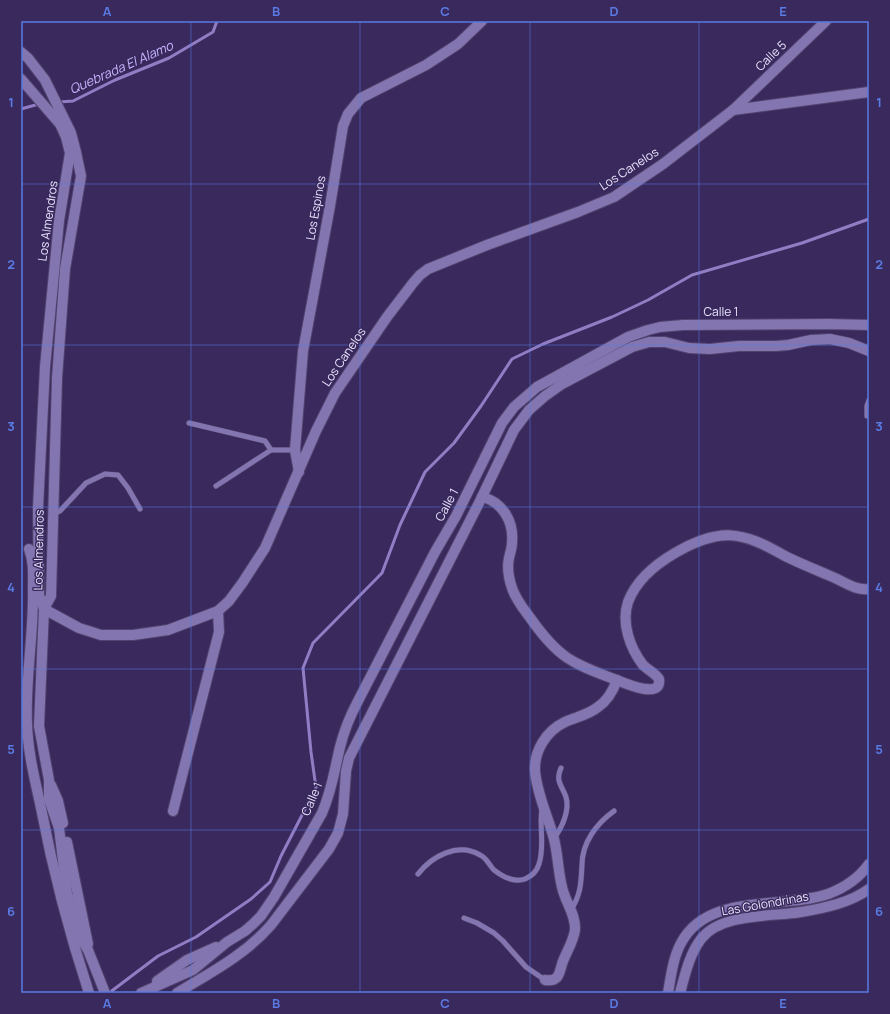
<svg xmlns="http://www.w3.org/2000/svg" width="890" height="1014" font-family="Manrope,sans-serif">
  <rect width="100%" height="100%" fill="#39295d"/>
  <g fill="none" stroke-linecap="round" stroke-linejoin="round">
    <g stroke="#927dc5" stroke-width="3">
      <path d="M59 102 73 101 115 80 169 58 213 32 217 21"/>
      <path d="M21 109 39 104"/>
      <path d="M109 993 158 956 196 937 251 899 270 882 281 856 316 788 311 752 303 668 313 643 382 573 400 525 425 472 454 443 481 406 512 359 543 344 612 317 648 300 692 275 802 243 869 219"/>
    </g>
    <g stroke="#51426e" stroke-width="6">
      <g id="service">
        <path d="M867 416V406L869 400"/>
        <path d="M189 423 265 441 271 450"/>
        <path d="M216 486 271 450H295"/>
        <path d="M53 514 60 511 86 483 105 474 118 475 128 488 140 509"/>
        <path d="M554 838C562 828 570 810 566 797 562 785 555 782 561 768"/>
        <path d="M418 874C432 856 458 842 480 855 487 858 489 865 494 870 503 877 514 883 525 879 532 876 537 871 539 864 545 846 539 827 542 809"/>
        <path d="M571 910C581 894 581 883 582 865 582 843 596 824 614 811"/>
        <path d="M464 918 477 923 494 933 503 941 526 967 545 980"/>
      </g>
    </g>
    <g stroke="#51426e" stroke-width="12">
      <g id="minor">
        <path d="M21 52 28 58 45 80 71 133 76 152 81 176 65 269 57 378 51 596 44 609"/>
        <path d="M21 79 60 124 66 137 70 153 59 221 45 367 38 508 39 595 44 609 39 726 49 780V799L59 828 67 893 81 939 88 950 105 993"/>
        <path d="M733 110 869 92"/>
        <path d="M299 472 295 450 303 351 330 206 343 126 348 114 361 98 426 65 458 44 482 21"/>
        <path d="M482 497C503 502 514 522 512 543 512 548 510 553 509 558 507 567 509 579 512 588 516 600 523 608 531 619 558 657 571 663 614 679 624 683 662 700 659 679 655 673 648 670 643 665 630 648 621 623 628 602 636 581 656 564 675 553 720 527 742 531 785 556 801 564 819 571 835 578 846 583 857 591 869 589"/>
        <path d="M29 549C34 562 33 574 33 588 34 634 25 679 27 724 28 753 35 780 41 808 53 871 69 932 89 993"/>
        <path d="M44 609 79 628 101 635H133L168 630 218 611 229 601 243 582 265 548 316 431 335 393 387 317 413 283 420 275 428 269 487 245 578 212 614 197 663 164 733 110 826 21"/>
        <path d="M51 785 58 801 63 823"/>
        <path d="M173 811 219 632 218 611"/>
        <path d="M67 842 88 944"/>
        <path d="M545 980C559 982 559 974 562 964 566 952 573 943 575 930 576 914 565 902 562 887 558 871 558 855 554 839 548 816 537 795 535 771 534 751 546 731 565 722 576 717 588 715 598 707 607 701 613 691 617 680"/>
        <path d="M157 981 187 960 216 947"/>
        <path d="M141 993 193 970 227 942 245 931 253 924 261 916 274 897 322 813C332 790 334 772 340 747 344 731 350 716 358 701L435 552 456 516 502 423 514 407 537 387 628 337 648 330 660 327 683 325 829 324 869 325"/>
        <path d="M177 993C210 973 245 955 271 925L329 849 338 833 343 814 346 771 349 758 479 503 514 430 529 410 545 396 562 384 632 347 649 342H665L689 348 710 349 739 346H776L788 345 811 340 830 339 849 343 869 351"/>
        <path d="M668 993C671 976 673 958 681 943 708 892 781 910 828 894 844 888 859 878 869 864"/>
        <path d="M680 993C685 975 689 955 701 939 721 913 770 917 801 912 824 908 850 903 869 889"/>
      </g>
    </g>
    <use href="#service" stroke="#8375af" stroke-width="5"/>
    <use href="#minor" stroke="#8375af" stroke-width="10"/>
  </g>
  <path fill="none" stroke="#5a7be3" stroke-width="1" stroke-opacity="0.55" d="M191 21V993M360 21V993M530 21V993M699 21V993M21 184H869M21 345H869M21 507H869M21 669H869M21 830H869"/>
  <g text-anchor="middle" stroke-width="3" stroke-linejoin="round" paint-order="stroke">
    <g font-size="12" fill="#e9e4fe" stroke="#39295d">
      <text transform="translate(771 56) rotate(-44)" y="4">Calle 5</text>
      <text transform="translate(629 169) rotate(-33)" y="4">Los Canelos</text>
      <text transform="translate(316 208) rotate(-80)" y="4">Los Espinos</text>
      <text transform="translate(48 221) rotate(-82)" y="4">Los Almendros</text>
      <text x="721" y="316">Calle 1</text>
      <text transform="translate(344 357) rotate(-56)" y="4">Los Canelos</text>
      <text transform="translate(447 505) rotate(-62)" y="4">Calle 1</text>
      <text transform="translate(39 550) rotate(-89)" y="4">Los Almendros</text>
      <text transform="translate(312 799) rotate(-67)" y="4">Calle 1</text>
      <text transform="translate(765 904) rotate(-10)" y="4">Las Golondrinas</text>
    </g>
    <g font-size="13" font-style="italic" fill="#c7b6ff" stroke="#39295d">
      <text transform="translate(121 67) rotate(-24)" y="5">Quebrada El Alamo</text>
    </g>
  </g>
  <rect width="890" height="1014" fill="none" stroke="#39295d" stroke-width="44"/>
  <rect x="22" y="22" width="846" height="970" fill="none" stroke="#5a7be3" stroke-width="1.5"/>
  <g font-size="13" text-anchor="middle" font-weight="bold" fill="#5a7be3">
    <text x="107" y="16">A</text>
    <text x="276" y="16">B</text>
    <text x="445" y="16">C</text>
    <text x="614" y="16">D</text>
    <text x="783" y="16">E</text>
    <text x="11" y="107">1</text>
    <text x="879" y="107">1</text>
    <text x="11" y="269">2</text>
    <text x="879" y="269">2</text>
    <text x="11" y="431">3</text>
    <text x="879" y="431">3</text>
    <text x="11" y="592">4</text>
    <text x="879" y="592">4</text>
    <text x="11" y="754">5</text>
    <text x="879" y="754">5</text>
    <text x="11" y="916">6</text>
    <text x="879" y="916">6</text>
    <text x="107" y="1008">A</text>
    <text x="276" y="1008">B</text>
    <text x="445" y="1008">C</text>
    <text x="614" y="1008">D</text>
    <text x="783" y="1008">E</text>
  </g>
</svg>
